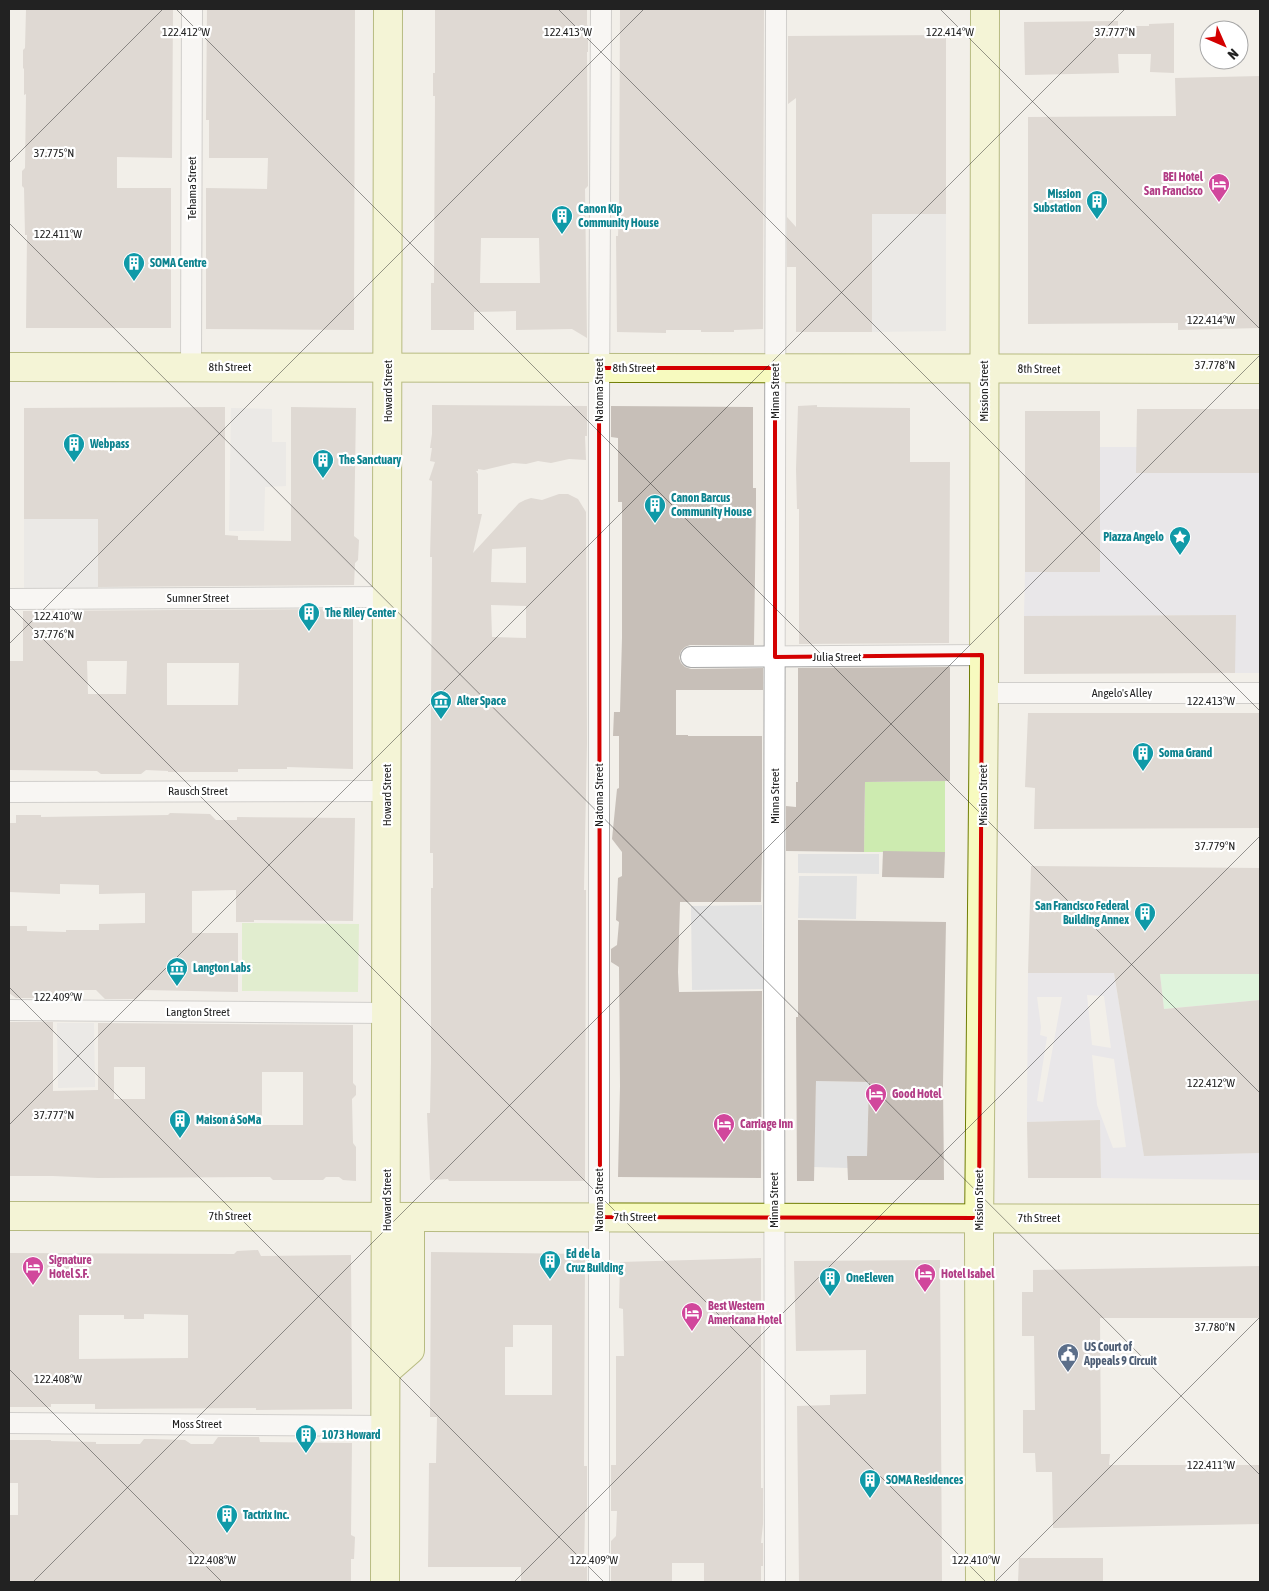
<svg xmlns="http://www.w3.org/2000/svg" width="1269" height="1591" font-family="'Asap Condensed',sans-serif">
  <rect width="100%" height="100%" fill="#f2efe9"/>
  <g fill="#cdebb0">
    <path d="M945 781V852H864L865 782Z"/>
    <path d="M242 923 359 924 358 992 242 991Z"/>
  </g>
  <path fill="#c8facc" d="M1160 974H1260V1000L1164 1009Z"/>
  <g fill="#e2e2e2">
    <path d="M872 214H946V331L872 332Z"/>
    <path d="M231 408 272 409V442H286V486L265 487 264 531H229Z"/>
    <path d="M24 519H99L98 590 24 589Z"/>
    <path d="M798 854H879V874L798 873Z"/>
    <path d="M799 876H857L856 919 798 918Z"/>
    <path d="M762 905 763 989 692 990 691 906Z"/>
    <path d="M57 1023H94L95 1087 58 1088Z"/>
    <path d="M816 1081 869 1082 867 1156H847L848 1168 814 1167Z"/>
  </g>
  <g fill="#dddde8" fill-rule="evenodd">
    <path d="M1100 447H1137V473H1260V673H1235V615L1024 616 1025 572H1100Z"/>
    <path d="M1028 973H1114L1144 1155 1260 1153V1180L1101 1178 1100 1120 1027 1122ZM1087 995 1104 996 1111 1048 1092 1045ZM1037 997H1062L1043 1102 1037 1101 1047 1037 1040 1035 1041 1027ZM1092 1055 1114 1059 1126 1147 1113 1148 1097 1105Z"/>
  </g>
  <g fill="#c7bfb8" fill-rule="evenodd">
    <path d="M26 9H173L172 158 117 157V188H171V328H26L27 235H25L24 188 22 186V171L25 168 26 94 24 95V69L23 68V50L25 48Z"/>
    <path d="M207 9H355L354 330 206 329V188L267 189 268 158H209V120H206Z"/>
    <path d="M435 9H587V25H588V52H587L588 186 585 189 587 338 572 329 516 330V311L474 312V330H431V283H434L435 96H433V73H435ZM481 238H539L540 283H480Z"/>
    <path d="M620 9H764L763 329 734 330V332H701V330H666V333L617 332 616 236H618L619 213Z"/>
    <path d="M1118 21V26H1149V24L1174 23V73L1150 72 1151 54H1118L1119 73 1025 75 1024 22Z"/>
    <path d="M946 35V214H872V332H796V267H787V217L796 227V98L788 104V36Z"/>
    <path d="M1260 76V328L1178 330V323L1028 324V117L1176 116 1175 78Z"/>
    <path d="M432 405 587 406V436H585L586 460 569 459 551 463 538 461 526 464 513 463 484 470 478 469V471H476L478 474V514H482L473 553 519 503 525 500 531 498 542 500 559 494H568L578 499 586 512 587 743 584 890H586L585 1181H449L448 1179 430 1180 427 1113H430L431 1063V888H433V853H430L432 557H430L432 481 429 480 435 462 430 461 432 448H430L432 434ZM526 547V583L491 582 492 549ZM491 605 526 606V638L492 637Z"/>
    <path d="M817 405V407L910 408V462H950L949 643 799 644V509H797L796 469 798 406Z"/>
    <path d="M611 406 753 407V488H756V506L754 645H690L685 647 681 651 679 658 681 663 685 667 691 669 763 668V690H676V735H688V736H762V852L761 902H680L678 972 679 992 762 991 761 1178 618 1177 620 1086 619 967 611 962V949L617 945 619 922 616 920 618 878 622 876V852L612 839 617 789 619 788V736H613L614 712H620L622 638V502H618V438L611 437Z"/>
    <path d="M225 407V535L238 536V540L291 541V407L356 408 354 536 359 540 358 560 355 563 354 585 98 587V519H24V408Z"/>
    <path d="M1137 409H1260V473H1136Z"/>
    <rect x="1025" y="411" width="75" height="161"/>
    <path d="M353 609V769L287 767V769H238V772H168V771L146 770 141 774H101L97 771 9 770V661H23V611ZM87 661H127L126 694H88ZM167 663H239L238 705H167Z"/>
    <path d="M1236 615 1235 673 1024 674V616Z"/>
    <path d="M950 667V781L865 782 864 852 786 851V806L796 807V782H798V668Z"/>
    <path d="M1028 713H1260V828L1034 829 1035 788 1025 787Z"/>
    <path d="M170 813 210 814 216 820H237V817L355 818 353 921 254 920V922H236V890L192 891V933H238V992L145 990 136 999H105L96 990H73L70 994 53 995V998H16L9 993V926H27V931L66 932V930H99V924L145 923V893L99 894V885L60 884V894L9 892V823H16V815H41V817L168 815Z"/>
    <path d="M883 851 945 852 944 878 882 877Z"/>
    <path d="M1031 866 1260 868V974H1160L1164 1009 1260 1000V1153L1144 1156 1114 973H1028Z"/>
    <path d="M798 920 946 922 943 1084 944 1180H848L847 1156H867L869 1082 816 1081 814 1181H797L796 1017H798Z"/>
    <path d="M9 1022H53V1091L98 1090V1023L353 1025V1083L356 1086V1095L352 1099 353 1143 356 1147V1181L343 1180 339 1177H326L323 1180H273L270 1177 98 1178 53 1176H9ZM114 1067H145V1099H114ZM262 1072H303V1125H262Z"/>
    <path d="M1100 1120 1101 1178H1028L1027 1122Z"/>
    <path d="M258 1250 261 1256 351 1255 352 1409 256 1410V1408L95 1409V1404H51V1407H9V1253L234 1254 237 1251ZM144 1314 188 1315V1358L79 1359V1315H124V1319H144Z"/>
    <path d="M431 1252 585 1254 584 1466H587V1512H585L584 1568 587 1565V1582H521V1567H428L429 1463H436L437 1417H430ZM513 1325H552V1395H505V1347H513Z"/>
    <path d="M761 1258V1488H763V1524L761 1543H763V1566H761V1582H704V1563H672V1582H611V1541L616 1536 617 1511H611V1465H616V1356H624L623 1309 619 1308 620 1262Z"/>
    <path d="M940 1260 942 1582H799L797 1406 830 1405V1395L866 1394V1350L796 1351 794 1261Z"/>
    <path d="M1260 1266V1318H1100L1101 1454H1110L1109 1465H1260V1524L1053 1528 1052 1472H1036L1035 1453H1023V1410H1035L1034 1336H1022V1292H1033V1270Z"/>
    <path d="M218 1437H259L260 1442 352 1443 351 1535 355 1537 354 1559H351V1582H9V1515H18V1483H9V1440H51V1441L96 1442V1444H140L144 1439H152L185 1440 191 1444H213Z"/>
    <path d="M1019 1558H1103V1582H1018Z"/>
  </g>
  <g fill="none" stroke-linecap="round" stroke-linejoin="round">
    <g stroke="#a9a9a9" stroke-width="22">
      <g id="minor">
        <path d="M191 367 192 9"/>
        <path d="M9 599 388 597"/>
        <path d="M691 657 982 655"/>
        <path d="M984 693H1260"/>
        <path d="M9 792 387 791"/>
        <path d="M9 1010 387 1013"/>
        <path d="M9 1423 386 1426"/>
        <path d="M599 1582V403L601 9"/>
        <path d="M775 1582 774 970 776 9"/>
      </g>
    </g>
    <g stroke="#707d05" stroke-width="30">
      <g id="secondary">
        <path d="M9 367 1260 369"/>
        <path d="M9 1216 1260 1219"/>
        <path d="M386 1371 410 1350V1217"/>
        <path d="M385 1582 388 9"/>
        <path d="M980 1582 979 1232 984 693 985 9"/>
      </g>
    </g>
    <use href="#minor" stroke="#fff" stroke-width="20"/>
    <use href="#secondary" stroke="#f7fabf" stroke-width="28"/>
  </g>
  <path d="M0 0H1269V1591H0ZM599 368H775V657L982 655 979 1218 600 1217Z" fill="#f2efe9" fill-opacity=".55" fill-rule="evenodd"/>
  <path fill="none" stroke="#d40000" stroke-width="4" stroke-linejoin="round" d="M599 368H775V657L982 655 979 1218 600 1217Z"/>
  <path fill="none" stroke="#222" stroke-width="1" stroke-opacity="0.45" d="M176 9 1260 1093M558 9 1260 711M940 9 1260 329M9 163 163 9M9 223 1260 1475M9 605 986 1582M9 644 644 9M9 987 604 1582M9 1125 1125 9M9 1369 222 1582M33 1582 1260 355M514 1582 1260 836M995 1582 1260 1317"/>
  <defs>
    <g id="hotel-pin" transform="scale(1.125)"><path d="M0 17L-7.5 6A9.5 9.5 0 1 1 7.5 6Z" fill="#d1479c" stroke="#fff"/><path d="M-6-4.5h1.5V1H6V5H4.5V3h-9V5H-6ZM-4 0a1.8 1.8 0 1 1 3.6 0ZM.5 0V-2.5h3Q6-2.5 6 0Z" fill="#fff"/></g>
    <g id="building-pin" transform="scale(1.125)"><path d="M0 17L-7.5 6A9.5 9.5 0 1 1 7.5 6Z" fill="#0f9aa8" stroke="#fff"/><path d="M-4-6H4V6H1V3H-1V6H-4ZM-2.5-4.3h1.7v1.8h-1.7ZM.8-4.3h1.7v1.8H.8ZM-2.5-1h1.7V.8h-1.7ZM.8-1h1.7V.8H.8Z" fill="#fff"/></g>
    <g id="sight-pin" transform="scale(1.125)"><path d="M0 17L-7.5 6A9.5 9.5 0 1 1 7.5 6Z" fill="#0f9aa8" stroke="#fff"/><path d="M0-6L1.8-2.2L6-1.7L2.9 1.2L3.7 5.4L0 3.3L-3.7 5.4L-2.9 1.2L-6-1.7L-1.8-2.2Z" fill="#fff"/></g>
    <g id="museum-pin" transform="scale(1.125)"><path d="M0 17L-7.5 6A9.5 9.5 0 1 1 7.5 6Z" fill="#0f9aa8" stroke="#fff"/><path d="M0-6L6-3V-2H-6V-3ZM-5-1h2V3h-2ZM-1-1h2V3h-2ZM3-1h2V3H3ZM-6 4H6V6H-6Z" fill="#fff"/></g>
    <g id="civic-pin" transform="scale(1.125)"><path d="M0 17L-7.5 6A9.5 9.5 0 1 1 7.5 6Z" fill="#5c6f8a" stroke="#fff"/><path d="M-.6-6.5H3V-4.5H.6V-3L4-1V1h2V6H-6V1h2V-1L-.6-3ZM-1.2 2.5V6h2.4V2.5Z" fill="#fff"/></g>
  </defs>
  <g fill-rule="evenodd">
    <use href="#hotel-pin" x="1219" y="184"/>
    <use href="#building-pin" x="1097" y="201"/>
    <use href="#building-pin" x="562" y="216"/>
    <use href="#building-pin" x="134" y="263"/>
    <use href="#building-pin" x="74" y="444"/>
    <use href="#building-pin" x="323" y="460"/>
    <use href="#building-pin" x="655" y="505"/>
    <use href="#sight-pin" x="1180" y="537"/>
    <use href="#building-pin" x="309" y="613"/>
    <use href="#museum-pin" x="441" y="701"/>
    <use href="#building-pin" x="1143" y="753"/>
    <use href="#building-pin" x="1145" y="913"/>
    <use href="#museum-pin" x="177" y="968"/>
    <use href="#hotel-pin" x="876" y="1094"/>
    <use href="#building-pin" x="180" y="1120"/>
    <use href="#hotel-pin" x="724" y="1124"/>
    <use href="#building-pin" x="550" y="1261"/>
    <use href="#hotel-pin" x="33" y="1267"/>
    <use href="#hotel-pin" x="925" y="1274"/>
    <use href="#building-pin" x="830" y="1278"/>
    <use href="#hotel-pin" x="692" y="1313"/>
    <use href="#civic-pin" x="1068" y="1354"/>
    <use href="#building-pin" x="306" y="1435"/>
    <use href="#building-pin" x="870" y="1480"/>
    <use href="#building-pin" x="227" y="1515"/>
  </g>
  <g text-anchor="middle" stroke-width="4.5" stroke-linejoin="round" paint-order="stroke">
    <g font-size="12" font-weight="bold" fill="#b23c85" stroke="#fff" text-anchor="start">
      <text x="1203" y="181" text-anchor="end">BEI Hotel<tspan x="1203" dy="14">San Francisco</tspan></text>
      <text x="892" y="1098">Good Hotel</text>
      <text x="740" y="1128">Carriage Inn</text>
      <text x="49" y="1264">Signature<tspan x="49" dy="14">Hotel S.F.</tspan></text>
      <text x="941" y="1278">Hotel Isabel</text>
      <text x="708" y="1310">Best Western<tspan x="708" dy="14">Americana Hotel</tspan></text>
    </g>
    <g font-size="12" fill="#222" stroke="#fff">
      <text transform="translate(192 188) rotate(-90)" y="4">Tehama Street</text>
      <text x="230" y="371">8th Street</text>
      <text x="634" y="372">8th Street</text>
      <text transform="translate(1039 369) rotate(1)" y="4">8th Street</text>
      <text transform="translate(599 390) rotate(-90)" y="4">Natoma Street</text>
      <text transform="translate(388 391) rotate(-90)" y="4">Howard Street</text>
      <text transform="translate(775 391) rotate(-90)" y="4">Minna Street</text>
      <text transform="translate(984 391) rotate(-90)" y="4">Mission Street</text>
      <text x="198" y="602">Sumner Street</text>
      <text x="837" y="661">Julia Street</text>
      <text x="1122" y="697">Angelo's Alley</text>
      <text x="198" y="795">Rausch Street</text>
      <text transform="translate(387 795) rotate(-90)" y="4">Howard Street</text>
      <text transform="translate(599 795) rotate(-90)" y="4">Natoma Street</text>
      <text transform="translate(983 795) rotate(-90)" y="4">Mission Street</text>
      <text transform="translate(775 796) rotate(-90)" y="4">Minna Street</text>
      <text x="198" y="1016">Langton Street</text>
      <text transform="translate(387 1200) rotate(-90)" y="4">Howard Street</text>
      <text transform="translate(599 1200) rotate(-90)" y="4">Natoma Street</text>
      <text transform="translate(774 1200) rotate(-90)" y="4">Minna Street</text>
      <text transform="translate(979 1200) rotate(-90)" y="4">Mission Street</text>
      <text x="230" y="1220">7th Street</text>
      <text x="635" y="1221">7th Street</text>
      <text x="1039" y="1222">7th Street</text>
      <text x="197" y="1428">Moss Street</text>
    </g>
    <g font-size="12" font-weight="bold" fill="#0d838f" stroke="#fff" text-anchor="start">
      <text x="1081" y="198" text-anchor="end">Mission<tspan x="1081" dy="14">Substation</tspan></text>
      <text x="578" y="213">Canon Kip<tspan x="578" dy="14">Community House</tspan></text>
      <text x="150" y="267">SOMA Centre</text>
      <text x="90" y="448">Webpass</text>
      <text x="339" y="464">The Sanctuary</text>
      <text x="671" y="502">Canon Barcus<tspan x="671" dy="14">Community House</tspan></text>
      <text x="1164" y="541" text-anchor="end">Piazza Angelo</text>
      <text x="325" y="617">The Riley Center</text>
      <text x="457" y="705">Alter Space</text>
      <text x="1159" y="757">Soma Grand</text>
      <text x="1129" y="910" text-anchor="end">San Francisco Federal<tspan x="1129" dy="14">Building Annex</tspan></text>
      <text x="193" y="972">Langton Labs</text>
      <text x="196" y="1124">Maison á SoMa</text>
      <text x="566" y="1258">Ed de la<tspan x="566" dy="14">Cruz Building</tspan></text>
      <text x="846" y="1282">OneEleven</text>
      <text x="322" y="1439">1073 Howard</text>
      <text x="886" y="1484">SOMA Residences</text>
      <text x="243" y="1519">Tactrix Inc.</text>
    </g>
    <g font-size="12" font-weight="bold" fill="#4e5e75" stroke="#fff" text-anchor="start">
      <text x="1084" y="1351">US Court of<tspan x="1084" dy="14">Appeals 9 Circuit</tspan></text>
    </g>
  </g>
  <g font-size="12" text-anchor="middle" fill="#222" stroke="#fff" stroke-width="4.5" stroke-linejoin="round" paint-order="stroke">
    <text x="186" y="36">122.412°W</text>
    <text x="568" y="36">122.413°W</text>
    <text x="950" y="36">122.414°W</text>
    <text x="1115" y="36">37.777°N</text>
    <text x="54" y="157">37.775°N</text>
    <text x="58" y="238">122.411°W</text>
    <text x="1211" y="324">122.414°W</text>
    <text x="1215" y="369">37.778°N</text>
    <text x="58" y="620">122.410°W</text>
    <text x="54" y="638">37.776°N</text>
    <text x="1211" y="705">122.413°W</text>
    <text x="1215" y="850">37.779°N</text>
    <text x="58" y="1001">122.409°W</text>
    <text x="1211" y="1087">122.412°W</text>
    <text x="54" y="1119">37.777°N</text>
    <text x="1215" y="1331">37.780°N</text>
    <text x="58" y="1383">122.408°W</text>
    <text x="1211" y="1469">122.411°W</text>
    <text x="212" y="1564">122.408°W</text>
    <text x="594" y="1564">122.409°W</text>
    <text x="976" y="1564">122.410°W</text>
  </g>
  <rect width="1269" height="1591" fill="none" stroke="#222222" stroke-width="20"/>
  <g transform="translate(1224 45) rotate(135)"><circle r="24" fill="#ffffff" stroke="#a7a7a7"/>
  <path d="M0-4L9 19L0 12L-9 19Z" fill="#d40000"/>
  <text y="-8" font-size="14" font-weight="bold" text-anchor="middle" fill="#222222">N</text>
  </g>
</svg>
